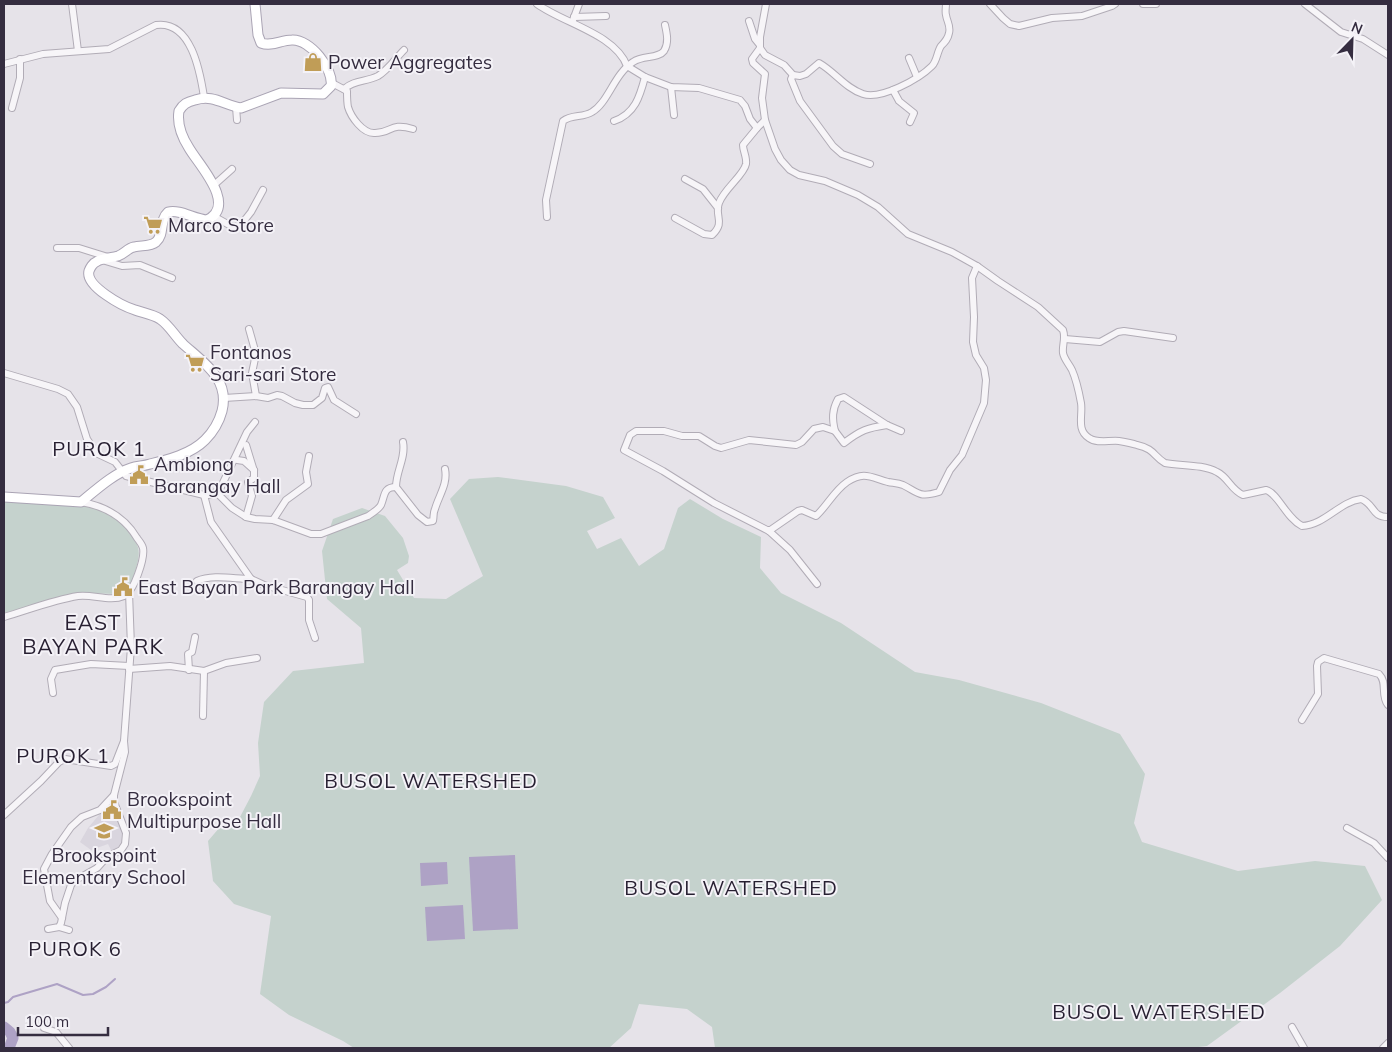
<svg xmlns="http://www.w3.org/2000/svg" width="1392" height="1052" font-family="Mulish,sans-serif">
  <rect width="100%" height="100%" fill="#e6e3e9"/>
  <path fill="#d9d5de" d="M104 809 108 812 107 817 116 813 122 833 121 844 112 852 108 844 91 850 80 842 88 828Z"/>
  <g fill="#c5d2cd">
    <path d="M498 477 566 486 603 497 615 518 587 531 597 549 621 538 639 566 664 549 678 508 690 499 723 519 761 537 760 568 781 593 841 623 915 672 959 680 1041 703 1120 734 1145 774 1134 823 1142 842 1238 871 1315 861 1365 866 1382 900 1340 946 1280 993 1207 1046 1190 1048H715L712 1027 687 1009 639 1004 631 1028 609 1048H354L343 1041 289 1015 260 994 271 916 234 904 213 881 208 841 220 827 240 817 251 796 260 776 258 743 264 702 293 671 364 663 361 628 327 599 322 551 333 519 362 508 385 516 403 538 409 556 408 563 397 570 414 598 446 599 483 576 450 499 469 479Z"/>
    <path d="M4 501C34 502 85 499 110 514 117 518 122 524 127 530 141 546 141 552 135 572 132 582 129 593 117 594L79 593 4 613Z"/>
  </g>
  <g fill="#aea2c5">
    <path d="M515 855 518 929 473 931 469 857Z"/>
    <path d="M447 862 448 884 421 886 420 863Z"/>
    <path d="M463 905 465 939 427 941 425 907Z"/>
  </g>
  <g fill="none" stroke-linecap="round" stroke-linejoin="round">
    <path stroke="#aea2c5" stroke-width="2" d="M4 1003 8 1002 13 997 57 984 83 995 93 994 106 987 115 979"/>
    <path stroke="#aea2c5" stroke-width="11" d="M4 1027 10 1032 13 1038 9 1048"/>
    <g stroke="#b1acb6" stroke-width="8">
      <g id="minor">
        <path d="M72 4 78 51"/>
        <path d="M537 4C563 23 615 34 627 66L645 77 671 87 699 88 740 100 745 106 750 119 757 128 765 120"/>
        <path d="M766 4 760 37V48L765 55 784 65 793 75 800 76 806 74 819 63C835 72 845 88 863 94 881 100 919 79 932 66 937 61 937 52 941 46 945 42 948 39 949 33 951 26 947 22 946 15 945 12 946 7 946 4"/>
        <path d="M990 4 1003 18 1010 24 1019 26 1052 18 1082 16 1112 6 1115 4"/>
        <path d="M1143 4H1156"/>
        <path d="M1305 4 1341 32 1363 39 1388 55"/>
        <path d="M574 17 606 16"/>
        <path d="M573 20 579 4"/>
        <path d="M749 21 755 39 759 44"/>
        <path d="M760 48 752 59 753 63 765 74 762 98 765 120 775 149 781 160 790 170 799 175 825 181 858 195 878 207 908 234 952 252 977 266 998 281 1038 307 1063 330C1066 338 1062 345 1063 353 1064 359 1069 364 1072 370 1076 379 1079 392 1081 403 1083 415 1076 430 1089 438 1097 444 1109 440 1119 441 1125 442 1131 443 1137 445 1155 449 1153 456 1165 463 1181 466 1202 464 1217 472 1228 477 1231 490 1243 495L1266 490C1278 493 1286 518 1302 526 1325 525 1339 502 1361 499 1375 504 1371 517 1388 517"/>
        <path d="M909 58 917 77"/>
        <path d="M4 64 43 54 109 49 156 25C191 20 200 71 204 97"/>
        <path d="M793 75 791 79 800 101 833 146 842 154 870 164"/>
        <path d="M332 83 347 91C347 96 347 102 348 107 351 117 363 134 375 133 392 133 390 122 413 129"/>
        <path d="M671 87 674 115"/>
        <path d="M344 89C354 80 366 82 378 76 388 70 396 58 404 50"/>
        <path d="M893 90 899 101 914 113 910 122"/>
        <path d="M236 107 237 120"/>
        <path d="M12 108 20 78V59"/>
        <path d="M614 121C635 114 640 96 645 77"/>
        <path d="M685 179 703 189 718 208"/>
        <path d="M214 185 232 169"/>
        <path d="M213 216 233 227 240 226 251 212 263 190"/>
        <path d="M547 217 546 200 563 121C572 114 583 118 592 112 608 103 614 74 633 62 643 55 658 59 664 51 669 43 667 34 665 25"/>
        <path d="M675 218 704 234 712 235C726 222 714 216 719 203 724 189 744 175 746 164 747 157 743 151 743 145L757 128"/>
        <path d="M57 248H79L108 257"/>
        <path d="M102 260 122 266 140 265 172 278"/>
        <path d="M249 329 256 354 252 373 256 396"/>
        <path d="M1065 339 1100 342 1118 332 1124 331 1173 338"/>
        <path d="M4 373 58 389 68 394 77 407 87 439 93 448 98 454 115 462 126 476 204 495H211L220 489 247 432 255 422"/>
        <path d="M224 398 256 396 268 398 277 395 282 396 295 403 303 405H313L322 398 325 388 328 387 334 400 356 414"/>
        <path d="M887 425C867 428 861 430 844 443L835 431 823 427 814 429 802 442 796 445 749 440 721 448 715 446 699 436H682L664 431H636L630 435 624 450 663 471 714 503 769 531 798 511 802 510 816 516C827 506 834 491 847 482 864 471 870 477 888 482 893 483 898 483 903 485 919 493 919 498 939 492L950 470 962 455 984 403 986 380 984 368 976 355 973 342 974 317 972 278 977 266"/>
        <path d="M835 431C832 419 832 410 838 399L844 397 887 425 901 431"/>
        <path d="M403 442C406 458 396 471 396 487L418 515 427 522 433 521C434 516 433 513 435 509 439 495 448 484 445 469"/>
        <path d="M237 460 244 461 254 470"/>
        <path d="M216 492 232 508 246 517 255 519 273 520 311 534H321L368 516C372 513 378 510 381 505 385 496 383 487 396 487"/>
        <path d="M204 495 211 522 251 579 264 585 307 597 309 600V620L315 638"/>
        <path d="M246 517 252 496 248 482 254 478V471L246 445"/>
        <path d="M273 520 286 500 308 484 306 472 309 456"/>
        <path d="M769 531 790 550 817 584"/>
        <path d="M197 581C213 574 234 579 251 579"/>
        <path d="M4 617C28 610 53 600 78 596 93 594 110 602 124 596 134 592 145 558 143 548 142 544 139 541 137 538 124 516 105 506 81 502"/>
        <path d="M129 669 170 666 204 671 226 663 257 658"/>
        <path d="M189 670 188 654 192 652 195 637"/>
        <path d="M53 693 51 679 55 670 91 664 129 666"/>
        <path d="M203 716 204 671"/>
        <path d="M1302 720 1318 694 1317 666 1318 662 1324 658 1379 674C1388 683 1380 695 1388 705"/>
        <path d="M4 815 41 781 59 762 65 759 111 766 115 764 124 741"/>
        <path d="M1347 828 1374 843 1388 858"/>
        <path d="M62 918 50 901 44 869 52 854 71 827 82 817 100 810 114 795"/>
        <path d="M59 927 69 930"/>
        <path d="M48 929 59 927 61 923 65 903 71 885 74 881 97 868 107 857 121 850 125 844 126 833 114 802V795L125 752 124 741 131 647 129 592"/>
        <path d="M1292 1027 1304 1048"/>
        <path d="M44 1028 56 1032 69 1048"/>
        <path d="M1383 1048 1388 1043"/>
      </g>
    </g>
    <g stroke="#aaa4b4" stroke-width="11">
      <path id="major" d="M4 497 81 502C96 490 113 474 131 468 137 466 144 466 150 464 168 460 191 454 205 440 213 432 219 422 222 411 230 379 204 363 183 344 175 336 169 325 160 319 152 314 143 313 135 310 122 306 85 286 89 271 90 268 93 263 96 262 101 258 111 258 118 256 124 254 128 248 134 247 141 245 150 247 156 242 165 234 159 220 168 212 180 209 194 219 207 220 238 205 198 164 189 148 182 137 177 123 179 111 183 104 187 102 195 100 213 94 224 105 241 108L281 93 323 94 331 86C334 69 310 39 292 40 281 40 272 47 261 43L258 35 255 4"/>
    </g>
    <use href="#minor" stroke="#f7f5f8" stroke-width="6"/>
    <use href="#major" stroke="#fff" stroke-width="9"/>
  </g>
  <defs>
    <g id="shop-bare" transform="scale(1.5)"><path d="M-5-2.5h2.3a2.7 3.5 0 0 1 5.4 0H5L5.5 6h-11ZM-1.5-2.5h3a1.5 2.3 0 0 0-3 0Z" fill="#c09d57" stroke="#f4f2f7" stroke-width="2.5" paint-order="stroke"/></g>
    <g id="supermarket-bare" transform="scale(1.5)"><path d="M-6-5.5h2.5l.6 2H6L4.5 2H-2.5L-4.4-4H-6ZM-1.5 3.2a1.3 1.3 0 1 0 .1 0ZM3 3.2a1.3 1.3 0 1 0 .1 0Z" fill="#c09d57" stroke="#f4f2f7" stroke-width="2.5" paint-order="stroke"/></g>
    <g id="civic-bare" transform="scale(1.5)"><path d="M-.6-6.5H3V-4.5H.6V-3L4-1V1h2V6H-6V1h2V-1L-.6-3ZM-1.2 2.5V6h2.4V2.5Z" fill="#c09d57" stroke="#f4f2f7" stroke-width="2.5" paint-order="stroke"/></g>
    <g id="school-bare" transform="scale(1.5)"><path d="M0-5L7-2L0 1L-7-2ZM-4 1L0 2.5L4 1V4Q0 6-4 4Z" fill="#c09d57" stroke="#f4f2f7" stroke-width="2.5" paint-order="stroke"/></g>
  </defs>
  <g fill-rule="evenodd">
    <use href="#shop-bare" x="313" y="62"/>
    <use href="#supermarket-bare" x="153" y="225"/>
    <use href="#supermarket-bare" x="195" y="363"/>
    <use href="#civic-bare" x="139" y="475"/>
    <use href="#civic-bare" x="123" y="587"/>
    <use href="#civic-bare" x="112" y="810"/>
    <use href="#school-bare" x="104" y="831"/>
  </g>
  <g text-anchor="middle" stroke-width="4" stroke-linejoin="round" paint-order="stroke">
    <g font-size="19" fill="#352d40" stroke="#f4f2f7" text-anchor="start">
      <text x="328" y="69">Power Aggregates</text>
      <text x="168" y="232">Marco Store</text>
      <text x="210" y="359">Fontanos<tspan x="210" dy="22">Sari-sari Store</tspan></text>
      <text x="154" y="471">Ambiong<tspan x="154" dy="22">Barangay Hall</tspan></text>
      <text x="138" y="594">East Bayan Park Barangay Hall</text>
      <text x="127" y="806">Brookspoint<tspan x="127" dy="22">Multipurpose Hall</tspan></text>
      <text x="104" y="862" text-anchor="middle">Brookspoint<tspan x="104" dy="22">Elementary School</tspan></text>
    </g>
    <g font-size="20" letter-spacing="1" fill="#271f31" stroke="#f4f2f7">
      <text x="99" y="456">PUROK 1</text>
      <text x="63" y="763">PUROK 1</text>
      <text x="431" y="788">BUSOL WATERSHED</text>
      <text x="731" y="895">BUSOL WATERSHED</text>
      <text x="75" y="956">PUROK 6</text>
      <text x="1159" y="1019">BUSOL WATERSHED</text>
    </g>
    <g font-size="21" letter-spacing="1" fill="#271f31" stroke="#f4f2f7">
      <text x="93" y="630">EAST<tspan x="93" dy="24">BAYAN PARK</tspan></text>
    </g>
  </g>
  <rect width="1392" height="1052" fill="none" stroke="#352d40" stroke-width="10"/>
  <g transform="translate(1352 40) rotate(23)" stroke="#f4f2f7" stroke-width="4" paint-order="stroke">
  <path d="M0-4L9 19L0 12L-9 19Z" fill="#352d40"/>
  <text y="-8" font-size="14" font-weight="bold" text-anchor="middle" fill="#352d40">N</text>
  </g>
  <path d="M18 1027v8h90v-8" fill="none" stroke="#352d40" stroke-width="2.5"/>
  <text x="25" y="1027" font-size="15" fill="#352d40" stroke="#f4f2f7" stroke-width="4" paint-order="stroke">100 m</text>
</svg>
